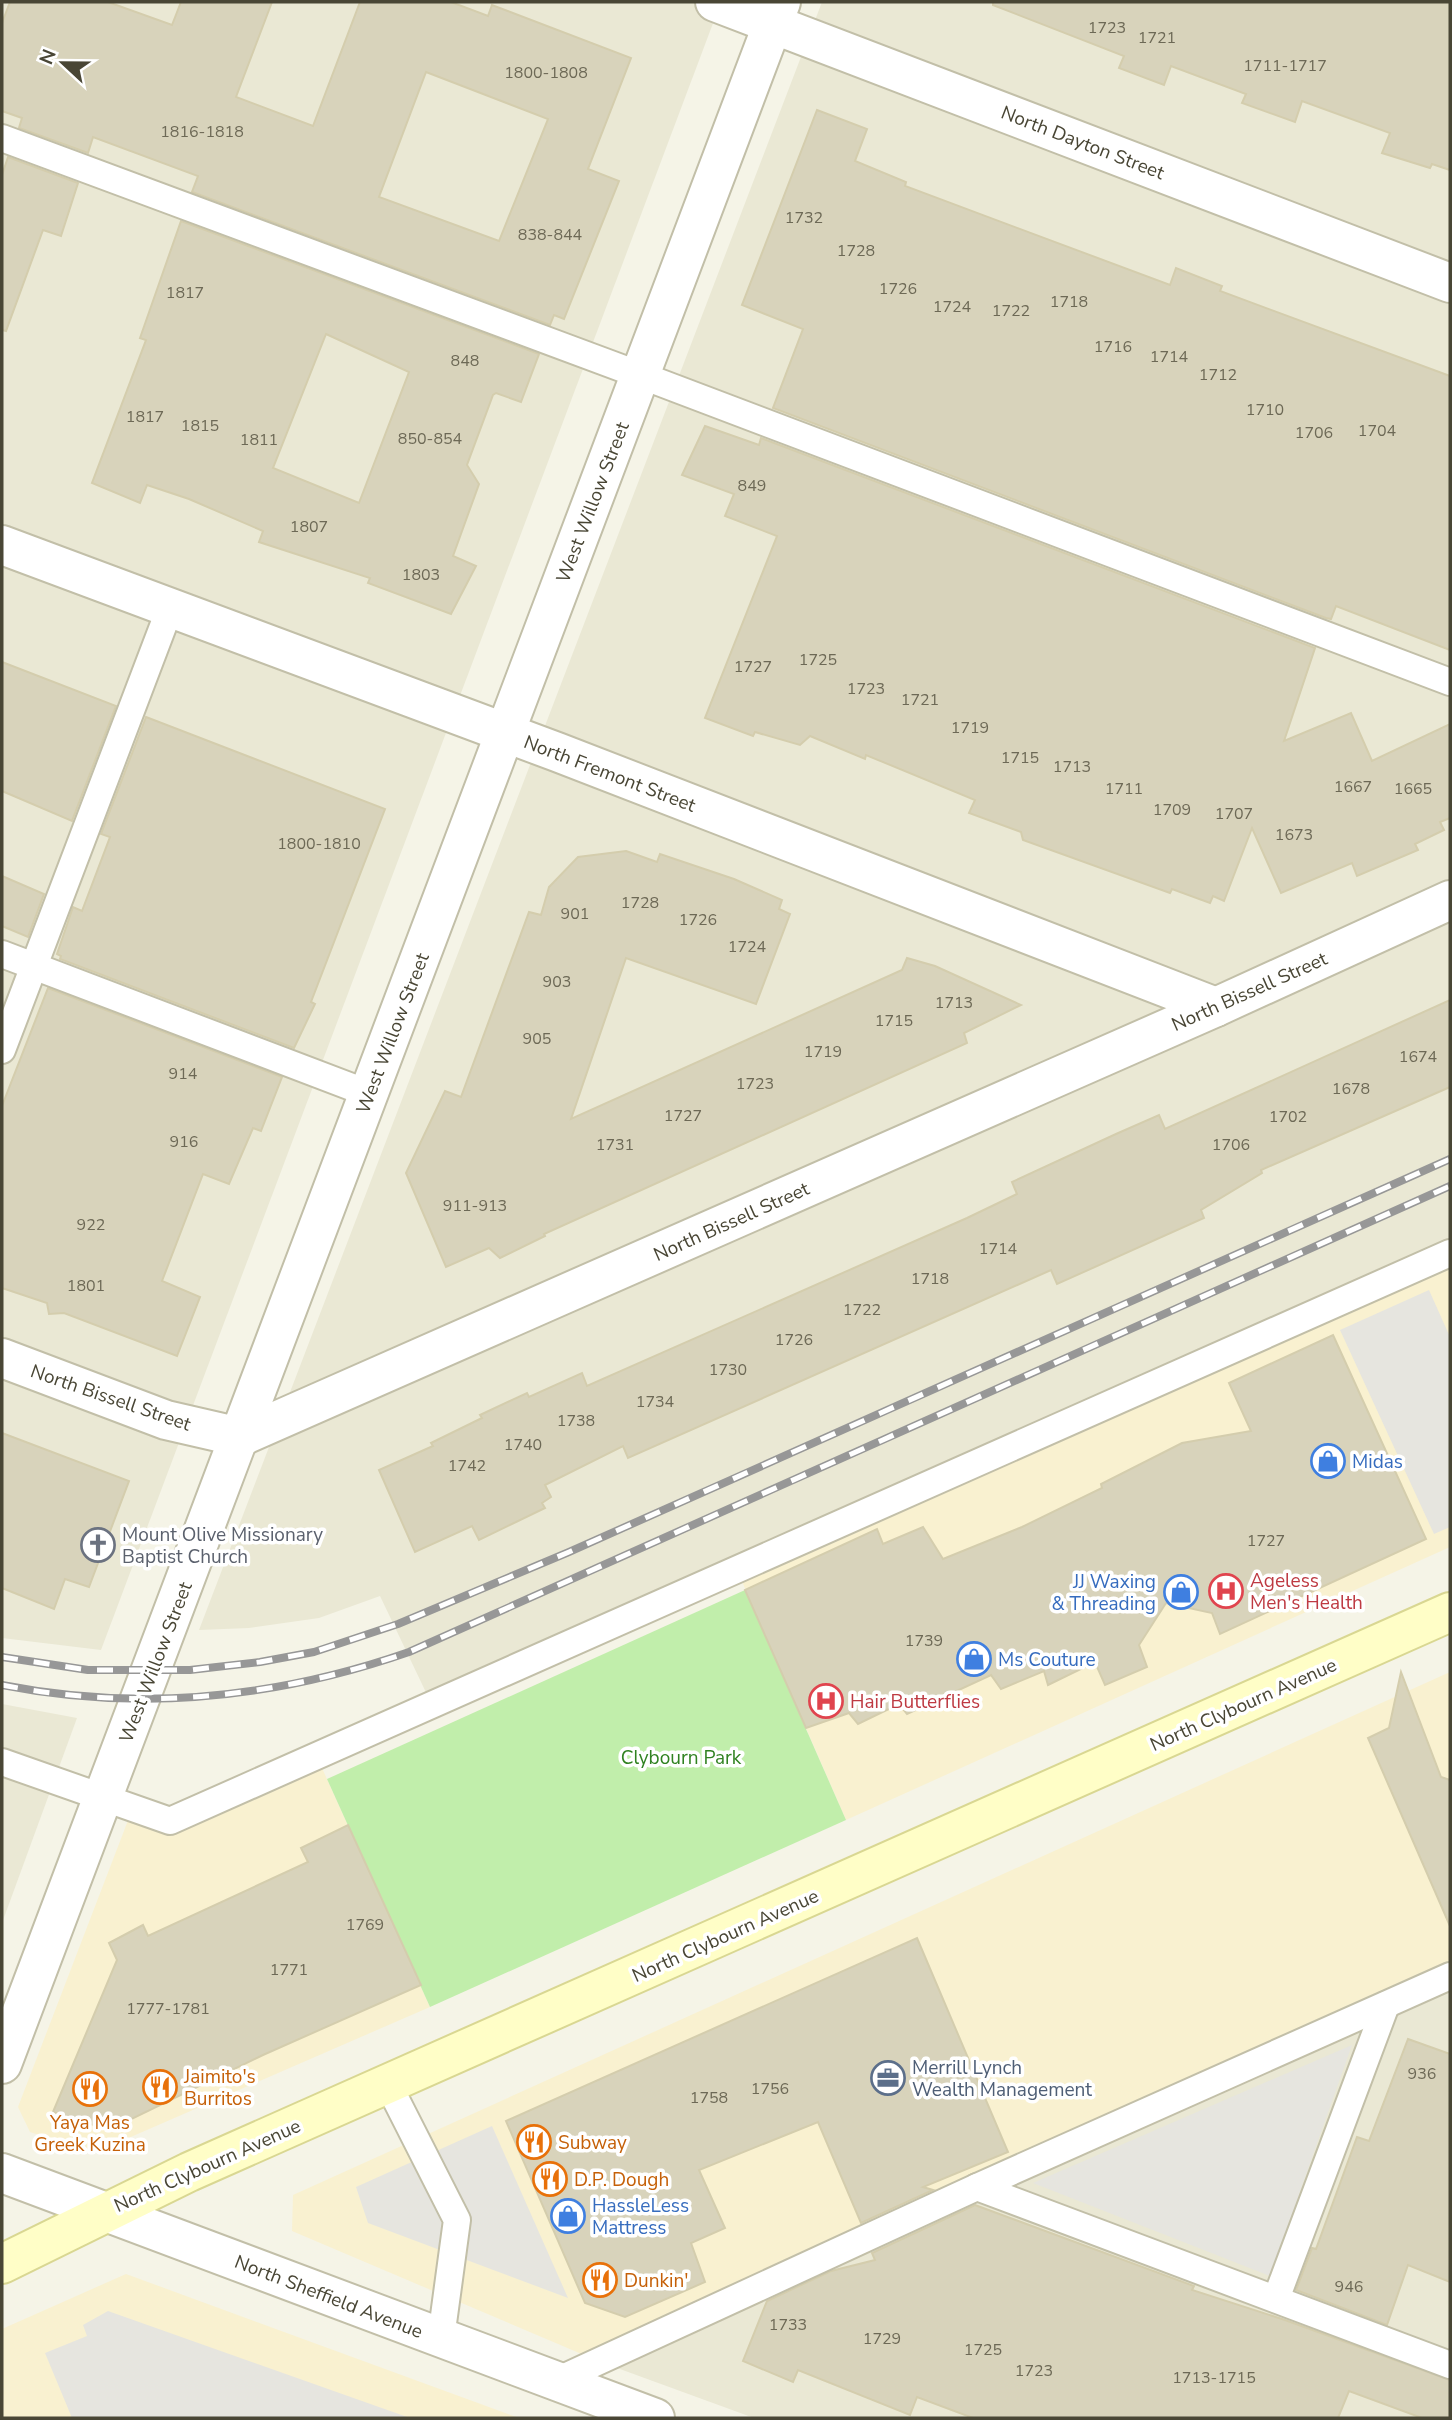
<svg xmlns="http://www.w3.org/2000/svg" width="1452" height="2420" font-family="'Nunito Sans',sans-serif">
  <rect width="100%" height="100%" fill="#f5f4e7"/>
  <g fill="#eae8d4">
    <path d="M2 2H721L101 1650 2 1638Z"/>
    <path d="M822 2H1450V1253L432 1705 380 1596 319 1618 249 1628 199 1630Z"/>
    <path d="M2 1704 77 1718 2 1923Z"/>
    <path d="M1450 1976V2418H754L598 2361Z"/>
  </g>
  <g fill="#f9f1d0">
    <path d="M1450 1253V1547L846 1820 737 1570Z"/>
    <path d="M1450 1672V1976L598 2361 292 2231 293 2195Z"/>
    <path d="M317 1757 430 2007 94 2153 30 2132 18 2107 132 1810 170 1821Z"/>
    <path d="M126 2274 519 2418H2V2329Z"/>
  </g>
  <path fill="#c1eeab" d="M745 1590 846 1820 430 2007 327 1779Z"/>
  <g fill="#e6e5df">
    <path d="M1429 1290 1450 1337V1527L1434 1534 1340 1330Z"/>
    <path d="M1352 2045 1270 2276 1033 2183Z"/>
    <path d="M492 2126 568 2298 368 2223 356 2187Z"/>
    <path d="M108 2311 410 2418H72L45 2353 87 2336 83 2325Z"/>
  </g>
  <g fill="#d8d3bb" stroke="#d4cdad" stroke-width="2" fill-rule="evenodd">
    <path d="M10 2H108L172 25 181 2H272L236 97 313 126 360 2H451L488 16 492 5 631 58 588 169 619 181 564 319 554 315 550 325 192 192 198 176 93 137 88 153 19 128 22 118 2 111V23ZM426 72 548 119 499 241 379 197Z"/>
    <path d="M993 2H1450V170L1432 164 1430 168 1382 153 1390 133 1302 101 1295 122 1242 103 1246 94 1171 66 1164 85 1119 68 1124 56 993 5Z"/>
    <path d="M817 110 867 129 855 161 906 182 905 186 1170 285 1176 268 1222 286 1220 291 1450 376V650L1336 606 1331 619 1326 618 773 408 803 329 742 305Z"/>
    <path d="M8 157 78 183 61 236 43 230 6 331 2 330V175Z"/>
    <path d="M181 221 539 354 521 402 496 393 493 395 467 465 479 484 453 556 476 566 451 614 368 583 370 578 259 542 263 531 189 499 147 485 140 503 92 483 146 340 140 338ZM326 334 409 372 359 503 273 468Z"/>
    <path d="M705 426 759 445 761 438 1315 648 1284 741 1351 713 1372 761 1450 724V818L1440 822 1444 830 1415 844 1418 850 1357 876 1352 863 1281 893 1252 828 1224 901 1213 896 1210 903 1172 889 1170 893 1023 840 1021 832 969 813 975 800 866 755 865 759 810 736 800 745 755 732 753 736 705 718 777 536 725 516 734 494 682 475Z"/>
    <path d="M2 662 116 706 72 821 2 791Z"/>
    <path d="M146 717 385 809 311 1002 315 1004 294 1048 60 959 61 956 57 954 73 907 82 911 110 837 101 834Z"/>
    <path d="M626 851 657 862 660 854 734 879 782 900 779 909 790 914 756 1004 626 958 571 1119 902 970 907 958 935 966 1021 1005 964 1033 967 1043 544 1234 545 1236 500 1258 489 1248 446 1267 406 1173 445 1091 461 1097 529 912 541 915 549 887 578 857Z"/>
    <path d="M2 876 44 894 28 937 2 926Z"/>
    <path d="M48 988 282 1077 261 1131 253 1128 229 1184 203 1174 162 1281 200 1297 177 1356 64 1313 49 1314 47 1303 2 1288V1106Z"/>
    <path d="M1450 1000V1087L1261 1170 1262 1173 1201 1210 1204 1218 1057 1284 1051 1270 628 1458 623 1446 545 1485 551 1497 542 1503 545 1508 479 1540 472 1526 415 1552 379 1470 433 1446 431 1443 482 1418 480 1415 527 1393 529 1397 582 1373 587 1386 967 1218 1017 1194 1012 1182 1116 1134 1159 1115 1165 1129Z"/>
    <path d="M1333 1335 1426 1539 1220 1634 1212 1613 1166 1603 1139 1645 1147 1667 1105 1685 1095 1662 1048 1685 1044 1671 1001 1689 991 1675 907 1714 899 1704 858 1724 849 1713 806 1728 745 1590 877 1529 883 1544 923 1527 943 1559 1022 1527 1102 1488 1101 1484 1182 1443 1251 1431 1229 1383Z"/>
    <path d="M2 1433 129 1481 89 1587 65 1579 54 1609 2 1588Z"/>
    <path d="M1401 1672 1441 1777 1450 1780V1926L1368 1738 1389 1728Z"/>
    <path d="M348 1825 421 1985 263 2055 109 2130 53 2112 117 1960 109 1943 143 1925 148 1936 308 1862 301 1848Z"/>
    <path d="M917 1938 1008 2152 923 2187 933 2190 861 2223 818 2122 699 2170 725 2228 691 2243 705 2282 625 2317 585 2303 506 2121Z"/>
    <path d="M1408 2039 1450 2054V2282L1408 2265 1387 2325 1296 2290 1312 2248 1316 2249 1357 2137 1369 2141Z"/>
    <path d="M975 2205 1194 2286 1192 2290 1285 2320 1450 2380V2418H1422L1349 2391 1338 2418H973L917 2397 910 2415 798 2370 793 2382 743 2361 767 2301 831 2271 875 2260 872 2253Z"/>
  </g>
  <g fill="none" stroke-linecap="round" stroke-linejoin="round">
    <g stroke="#c2bfa8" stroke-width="30">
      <g id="service">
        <path d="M2 138 640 375 1450 682"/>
        <path d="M2 954 370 1094"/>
        <path d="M2 1050 170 608"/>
        <path d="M2 1762 170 1821 1450 1253"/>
        <path d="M388 2084 457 2220 441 2338"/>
        <path d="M977 2187 1450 2365"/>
        <path d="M1276 2299 1386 2005"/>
        <path d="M556 2381 977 2187 1450 1976"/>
      </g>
    </g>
    <g stroke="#c2bfa8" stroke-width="42">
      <g id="minor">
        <path d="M715 2 1450 283"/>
        <path d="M2 545 557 752 1216 1007"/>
        <path d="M2 1358 166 1420 240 1437 1216 1007 1450 900"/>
      </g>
    </g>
    <g stroke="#c2bfa8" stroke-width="42">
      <g id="tertiary">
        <path d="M2 2064 781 2"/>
        <path d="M2 2173 655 2418"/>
      </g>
    </g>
    <g stroke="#d9d792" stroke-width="42">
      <path id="secondary" d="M2 2264 189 2172 1450 1612"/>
    </g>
    <use href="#service" stroke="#fff" stroke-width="26"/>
    <use href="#minor" stroke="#fff" stroke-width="38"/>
    <use href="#tertiary" stroke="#fff" stroke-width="38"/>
    <use href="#secondary" stroke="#fffec7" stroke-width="38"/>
    <g stroke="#979797" stroke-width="8">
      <g id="rail">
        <path d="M2 1657 88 1670H190L260 1662 314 1652 398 1624 569 1552 1450 1159"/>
        <path d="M2 1685C140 1712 277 1698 409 1652L1450 1186"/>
      </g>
    </g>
    <use href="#rail" stroke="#fff" stroke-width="5" stroke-dasharray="16" stroke-linecap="butt"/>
  </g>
  <defs>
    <g id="shop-ring" transform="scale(1.75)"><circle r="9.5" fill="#fff" stroke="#3f7fe0" stroke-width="1.5"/><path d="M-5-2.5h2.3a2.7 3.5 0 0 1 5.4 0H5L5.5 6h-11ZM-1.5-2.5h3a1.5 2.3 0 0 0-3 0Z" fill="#3f7fe0"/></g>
    <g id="church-ring" transform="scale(1.75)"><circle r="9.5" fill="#fff" stroke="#6b7280" stroke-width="1.5"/><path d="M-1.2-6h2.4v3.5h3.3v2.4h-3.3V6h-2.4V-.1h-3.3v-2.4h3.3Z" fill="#6b7280"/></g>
    <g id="hospital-ring" transform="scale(1.75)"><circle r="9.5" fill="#fff" stroke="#e0444e" stroke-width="1.5"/><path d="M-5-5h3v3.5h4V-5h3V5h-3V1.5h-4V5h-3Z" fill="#e0444e"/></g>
    <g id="office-ring" transform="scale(1.75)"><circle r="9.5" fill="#fff" stroke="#5c6f8a" stroke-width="1.5"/><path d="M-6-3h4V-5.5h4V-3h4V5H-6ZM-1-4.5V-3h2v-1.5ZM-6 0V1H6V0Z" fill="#5c6f8a"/></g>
    <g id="restaurant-ring" transform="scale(1.75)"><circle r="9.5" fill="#fff" stroke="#e8710a" stroke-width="1.5"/><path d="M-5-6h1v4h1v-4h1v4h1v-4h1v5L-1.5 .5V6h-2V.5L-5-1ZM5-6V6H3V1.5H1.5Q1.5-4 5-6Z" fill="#e8710a"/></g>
  </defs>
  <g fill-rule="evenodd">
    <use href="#shop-ring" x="1328" y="1461"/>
    <use href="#church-ring" x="98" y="1545"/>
    <use href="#hospital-ring" x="1226" y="1591"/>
    <use href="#shop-ring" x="1181" y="1592"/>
    <use href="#shop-ring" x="974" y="1659"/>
    <use href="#hospital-ring" x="826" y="1701"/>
    <use href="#office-ring" x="888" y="2078"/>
    <use href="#restaurant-ring" x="160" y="2087"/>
    <use href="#restaurant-ring" x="90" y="2089"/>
    <use href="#restaurant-ring" x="534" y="2142"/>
    <use href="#restaurant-ring" x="550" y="2179"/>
    <use href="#shop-ring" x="568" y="2216"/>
    <use href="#restaurant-ring" x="600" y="2280"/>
  </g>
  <g text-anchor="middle" stroke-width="7" stroke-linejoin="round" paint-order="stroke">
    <g font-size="16" fill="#6d6956">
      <text x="1107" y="33">1723</text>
      <text x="1157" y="43">1721</text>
      <text x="1285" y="71">1711-1717</text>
      <text x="546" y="78">1800-1808</text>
      <text x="202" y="137">1816-1818</text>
      <text x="804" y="223">1732</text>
      <text x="550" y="240">838-844</text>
      <text x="856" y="256">1728</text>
      <text x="898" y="294">1726</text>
      <text x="185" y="298">1817</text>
      <text x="1069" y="307">1718</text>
      <text x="952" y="312">1724</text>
      <text x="1011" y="316">1722</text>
      <text x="1113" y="352">1716</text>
      <text x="1169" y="362">1714</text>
      <text x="465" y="366">848</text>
      <text x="1218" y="380">1712</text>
      <text x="1265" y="415">1710</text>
      <text x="145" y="422">1817</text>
      <text x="200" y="431">1815</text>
      <text x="1377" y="436">1704</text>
      <text x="1314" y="438">1706</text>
      <text x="430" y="444">850-854</text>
      <text x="259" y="445">1811</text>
      <text x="752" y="491">849</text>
      <text x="309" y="532">1807</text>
      <text x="421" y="580">1803</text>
      <text x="818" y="665">1725</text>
      <text x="753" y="672">1727</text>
      <text x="866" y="694">1723</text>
      <text x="920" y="705">1721</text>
      <text x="970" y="733">1719</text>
      <text x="1020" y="763">1715</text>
      <text x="1072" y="772">1713</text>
      <text x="1353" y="792">1667</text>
      <text x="1124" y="794">1711</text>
      <text x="1413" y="794">1665</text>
      <text x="1172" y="815">1709</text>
      <text x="1234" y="819">1707</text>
      <text x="1294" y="840">1673</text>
      <text x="319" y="849">1800-1810</text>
      <text x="640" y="908">1728</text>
      <text x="575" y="919">901</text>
      <text x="698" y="925">1726</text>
      <text x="747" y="952">1724</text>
      <text x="557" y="987">903</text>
      <text x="954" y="1008">1713</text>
      <text x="894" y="1026">1715</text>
      <text x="537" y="1044">905</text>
      <text x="823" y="1057">1719</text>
      <text x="1418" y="1062">1674</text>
      <text x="183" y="1079">914</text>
      <text x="755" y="1089">1723</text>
      <text x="1351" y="1094">1678</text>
      <text x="683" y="1121">1727</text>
      <text x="1288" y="1122">1702</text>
      <text x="184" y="1147">916</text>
      <text x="615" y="1150">1731</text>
      <text x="1231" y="1150">1706</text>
      <text x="475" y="1211">911-913</text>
      <text x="91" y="1230">922</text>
      <text x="998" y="1254">1714</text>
      <text x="930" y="1284">1718</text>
      <text x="86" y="1291">1801</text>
      <text x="862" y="1315">1722</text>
      <text x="794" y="1345">1726</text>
      <text x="728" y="1375">1730</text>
      <text x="655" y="1407">1734</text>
      <text x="576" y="1426">1738</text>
      <text x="523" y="1450">1740</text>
      <text x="467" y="1471">1742</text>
      <text x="1266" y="1546">1727</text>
      <text x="924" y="1646">1739</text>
      <text x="365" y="1930">1769</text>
      <text x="289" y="1975">1771</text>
      <text x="168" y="2014">1777-1781</text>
      <text x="1422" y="2079">936</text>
      <text x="770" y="2094">1756</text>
      <text x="709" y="2103">1758</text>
      <text x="1349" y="2292">946</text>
      <text x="788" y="2330">1733</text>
      <text x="882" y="2344">1729</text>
      <text x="983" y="2355">1725</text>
      <text x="1034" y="2376">1723</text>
      <text x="1214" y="2383">1713-1715</text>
    </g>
    <g font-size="19" fill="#494635" stroke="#fff">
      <text transform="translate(1083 142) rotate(21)" y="7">North Dayton Street</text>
      <text transform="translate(592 502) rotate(-69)" y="7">West Willow Street</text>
      <text transform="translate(610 773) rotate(21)" y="7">North Fremont Street</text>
      <text transform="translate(1249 991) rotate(-24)" y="7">North Bissell Street</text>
      <text transform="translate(392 1033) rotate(-69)" y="7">West Willow Street</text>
      <text transform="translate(731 1221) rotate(-24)" y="7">North Bissell Street</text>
      <text transform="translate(111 1397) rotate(19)" y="7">North Bissell Street</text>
      <text transform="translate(155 1662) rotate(-69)" y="7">West Willow Street</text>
      <text transform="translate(1243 1704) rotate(-24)" y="7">North Clybourn Avenue</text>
      <text transform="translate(725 1935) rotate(-24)" y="7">North Clybourn Avenue</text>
      <text transform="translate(207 2165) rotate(-24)" y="7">North Clybourn Avenue</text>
      <text transform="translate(329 2296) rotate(21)" y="7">North Sheffield Avenue</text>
    </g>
    <g font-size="19" fill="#366cbe" stroke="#fff" text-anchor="start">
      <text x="1352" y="1468">Midas</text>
      <text x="1156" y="1588" text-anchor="end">JJ Waxing<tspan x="1156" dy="22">&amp; Threading</tspan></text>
      <text x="998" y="1666">Ms Couture</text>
      <text x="592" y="2212">HassleLess<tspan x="592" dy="22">Mattress</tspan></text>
    </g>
    <g font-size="19" fill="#5b616d" stroke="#fff" text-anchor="start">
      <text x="122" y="1541">Mount Olive Missionary<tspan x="122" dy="22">Baptist Church</tspan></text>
    </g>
    <g font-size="19" fill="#be3a42" stroke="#fff" text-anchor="start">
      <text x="1250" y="1587">Ageless<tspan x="1250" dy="22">Men's Health</tspan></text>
      <text x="850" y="1708">Hair Butterflies</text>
    </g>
    <g font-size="19" fill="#308221" stroke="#fff">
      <text x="681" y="1764">Clybourn Park</text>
    </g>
    <g font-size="19" fill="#4e5e75" stroke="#fff" text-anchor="start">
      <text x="912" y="2074">Merrill Lynch<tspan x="912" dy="22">Wealth Management</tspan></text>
    </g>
    <g font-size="19" fill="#c56008" stroke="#fff" text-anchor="start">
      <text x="184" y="2083">Jaimito's<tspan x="184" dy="22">Burritos</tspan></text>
      <text x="90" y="2129" text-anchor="middle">Yaya Mas<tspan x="90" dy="22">Greek Kuzina</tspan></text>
      <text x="558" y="2149">Subway</text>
      <text x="574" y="2186">D.P. Dough</text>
      <text x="624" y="2287">Dunkin'</text>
    </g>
  </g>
  <rect width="1452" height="2420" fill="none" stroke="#494635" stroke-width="7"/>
  <g transform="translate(63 63) rotate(292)" stroke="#ffffff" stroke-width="5" paint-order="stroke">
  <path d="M0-5L12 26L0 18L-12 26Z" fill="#494635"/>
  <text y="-10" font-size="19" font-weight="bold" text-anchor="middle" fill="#494635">N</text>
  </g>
</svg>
